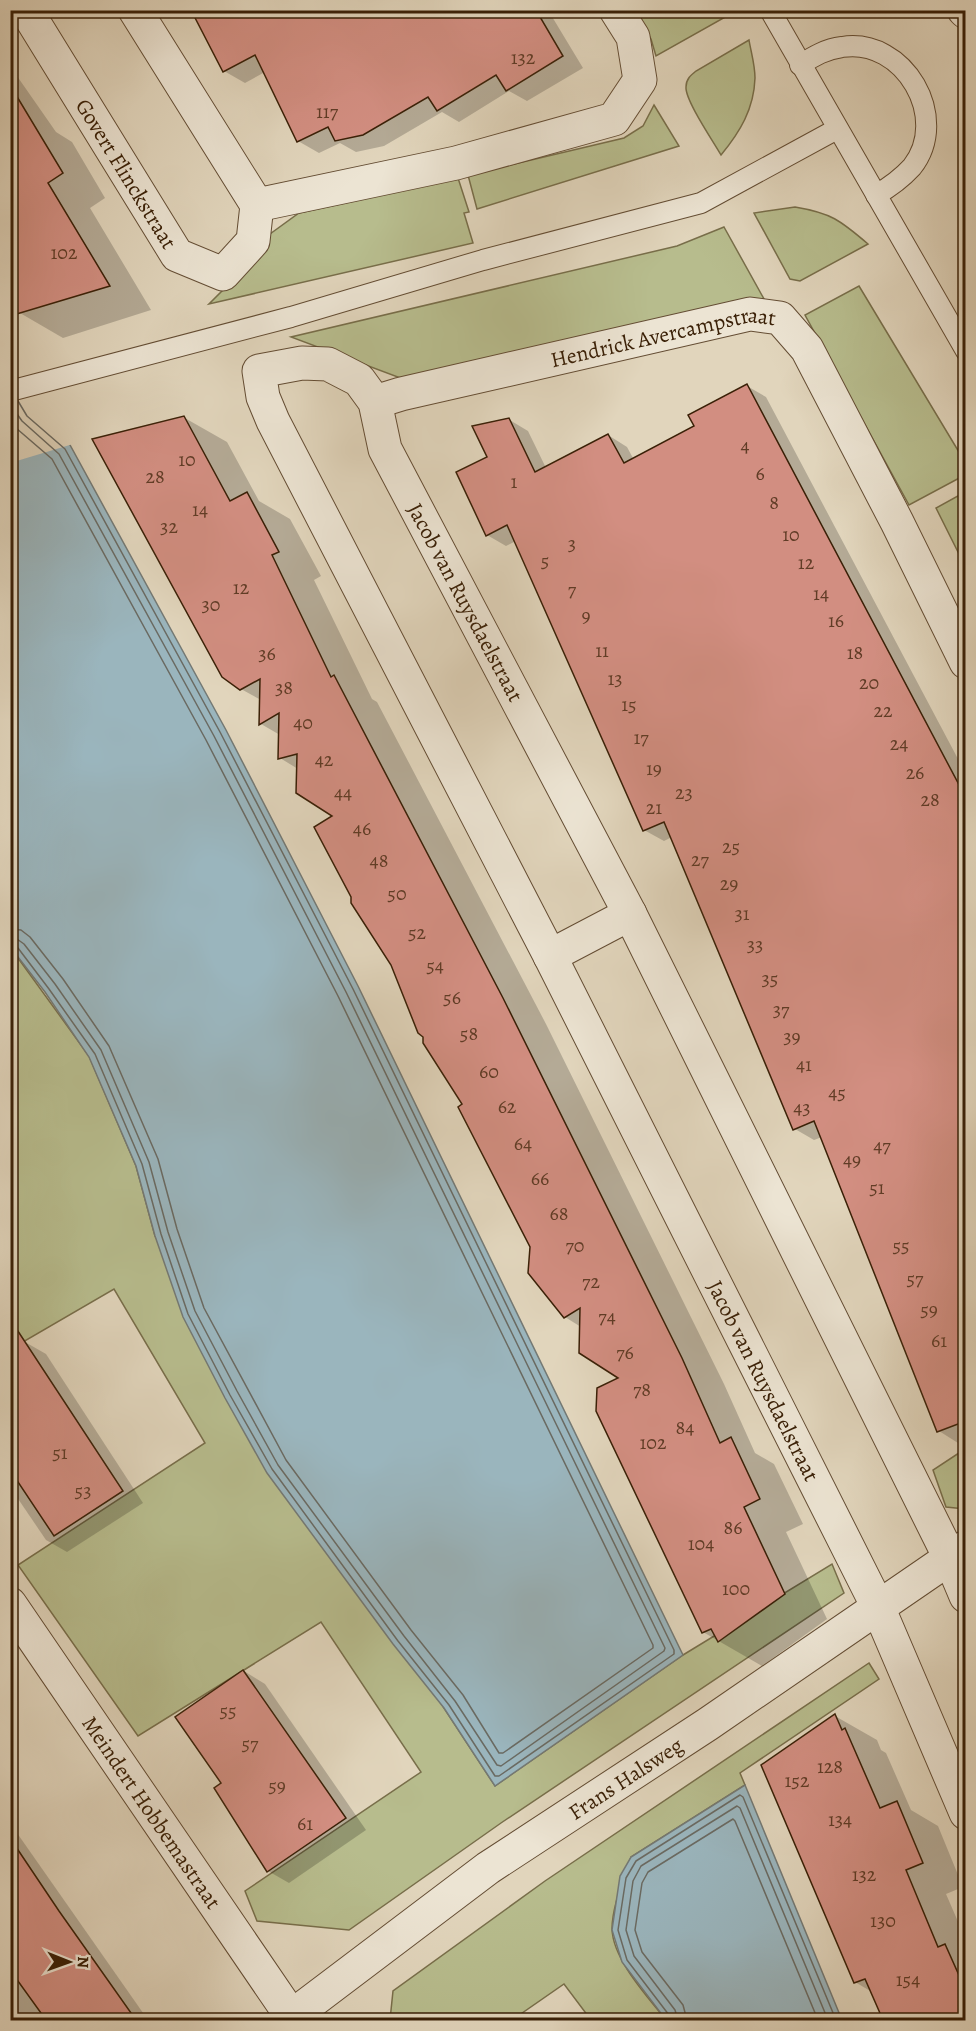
<svg xmlns="http://www.w3.org/2000/svg" width="976" height="2031" font-family="Alegreya,serif">
  <rect width="100%" height="100%" fill="#e1d5bc"/>
  <filter id="stains"><feTurbulence type="fractalNoise" baseFrequency=".00333" numOctaves="4"/><feColorMatrix values="0 0 0 0 .2 0 0 0 0 .09 0 0 0 0 .02 0 0 0 .5 -.17"/></filter>
  <radialGradient id="worn" r=".72"><stop offset=".6" stop-color="#630" stop-opacity="0"/><stop offset="1" stop-color="#630" stop-opacity=".3"/></radialGradient>
  <g fill="#b7bc8d" stroke="#786e4a" stroke-width="1.5">
    <path d="M635 11H736L656 56 651 39Z"/>
    <path d="M749 40C751 52 755 65 755 78 754 109 740 132 721 155 713 141 685 100 686 87 686 79 691 75 696 71Z"/>
    <path d="M654 105 679 146 477 209 468 175 624 138 643 126Z"/>
    <path d="M458 178 469 212 464 213 473 243 209 304 243 270 270 234 299 213Z"/>
    <path d="M795 207C831 213 840 220 868 244L800 281 790 279 754 213Z"/>
    <path d="M724 227 764 299H746L403 379 291 337 677 246Z"/>
    <path d="M859 286 965 462V475L909 505 805 315Z"/>
    <path d="M965 492V566L936 508Z"/>
    <path d="M10 947 89 1056 136 1166 155 1236 444 1708 495 1786 683 1655 832 1564 844 1593 501 1823 349 1930 257 1921 245 1891 421 1772 321 1622 138 1736 18 1565 205 1443 114 1289 11 1349Z"/>
    <path d="M965 1449V1509L946 1507 933 1470Z"/>
    <path d="M869 1663 879 1679 740 1773 745 1785 631 1857C624 1879 612 1906 612 1929 613 1960 648 1997 666 2020H591L564 1984 512 2020H390L393 1991 545 1881Z"/>
  </g>
  <g fill="#9ab5bd" stroke="#747974" stroke-width="1.5">
    <path d="M10 378 31 412 70 445 226 730 358 986 683 1655 495 1786 444 1708 393 1644 267 1473 225 1398 183 1317 155 1236 136 1166 89 1057 45 992 11 948Z"/>
    <path d="M745 1785 842 2020H666L622 1962 612 1930 620 1876 631 1857Z"/>
  </g>
  <path fill="#e1d5bc" d="M11 375 34 410 73 444 10 463Z"/>
  <g fill="#0003">
    <path d="M193 10H548L583 68 527 101 509 91 459 122 442 112 384 146 356 152 340 143 319 153 298 141 265 72 245 83 224 71Z"/>
    <path d="M10 66 56 132 72 142 105 198 90 208 151 310 63 338 20 313 10 297Z"/>
    <path d="M747 386 766 397 966 774V1440L958 1443 939 1431 822 1137 814 1140 795 1129 672 837 664 841 644 830 516 541 506 546 487 535 489 458 508 419 528 431 546 468 608 435 627 447 634 460 696 427Z"/>
    <path d="M183 417 227 442 259 501 290 519 321 576 314 580 372 699 377 702 546 1024 724 1384 755 1453 774 1464 803 1524 786 1532 827 1619 762 1666 703 1632 621 1378 581 1327 565 1317 464 1105 425 1036 335 816 298 769 280 758V735L261 724V700L241 689Z"/>
    <path d="M25 1342 46 1354 143 1503 67 1552 46 1540 10 1487V1351Z"/>
    <path d="M244 1671 265 1684 366 1830 289 1883 268 1871 224 1783Z"/>
    <path d="M835 1716 877 1740 881 1750 886 1753 911 1810 938 1826 963 1887 946 1894 966 1940V2020H884L872 1992 855 1982Z"/>
    <path d="M10 1823 148 2020H10Z"/>
  </g>
  <g fill="none" stroke-linecap="round" stroke-linejoin="round">
    <g stroke="#6a6a62" stroke-width="1.5">
      <path d="M10 404 22 421 59 454 214 736 346 992 665 1648 664 1651 501 1766 497 1765 455 1701 404 1636 278 1465 237 1391 195 1311 168 1232 149 1162 101 1050 55 984 24 944 17 939 10 938"/>
      <path d="M10 421 16 428 52 459 206 740 338 996 653 1645V1648L503 1753H499L463 1695 411 1630 286 1460 204 1308 177 1229 158 1159 109 1046 63 979 30 937 21 930 10 929"/>
      <path d="M10 945 18 948 49 989 95 1054 142 1164 161 1234 188 1314 230 1395 272 1469 398 1641 449 1705 495 1776H499L674 1654V1650L353 989 220 732 65 449 27 416 18 401"/>
      <path d="M670 2020 669 2015 627 1960 618 1930 626 1878 636 1861 740 1795 743 1797 836 2020"/>
      <path d="M678 2020 675 2010 634 1956 626 1930 633 1881 641 1866 737 1806 740 1808 828 2020"/>
      <path d="M687 2020 683 2005 642 1952 635 1930 642 1883 648 1872 733 1819 735 1821 818 2020"/>
    </g>
  </g>
  <g fill="#d28e81" stroke="#3a2007" stroke-width="1.5">
    <path d="M191 10H536L563 56 506 91 496 75 437 111 428 97 363 135 335 141 328 127 297 142 255 55 223 72Z"/>
    <path d="M10 85 63 173 48 183 110 286 10 316Z"/>
    <path d="M747 384 966 798V1421L937 1432 814 1121 793 1130 664 822 643 831 507 525 486 536 456 472 487 457 472 426 509 418 535 472 608 434 624 463 694 426 688 415Z"/>
    <path d="M184 416 230 501 247 492 279 552 272 555 331 677 334 675 503 998 682 1358 720 1443 731 1437 760 1499 744 1507 785 1594 718 1642 711 1629 702 1633 596 1411 597 1388 618 1378 579 1353 580 1308 564 1318 528 1273 530 1247 458 1107 462 1104 423 1043V1037L418 1033 391 965 351 903V897L314 827 332 816 296 793 297 754 278 759 279 713 259 725 260 679 240 690 222 677 92 439Z"/>
    <path d="M10 1319 123 1491 54 1536 10 1470Z"/>
    <path d="M243 1670 346 1818 267 1872 214 1788 221 1783 175 1717Z"/>
    <path d="M835 1714 842 1730 845 1728 880 1808 897 1801 923 1863 906 1870 938 1947 945 1944 966 1991V2020H883L865 1979 854 1983 761 1765Z"/>
    <path d="M10 1838 59 1911 136 2020H46L10 1970Z"/>
  </g>
  <g fill="none" stroke-linecap="round" stroke-linejoin="round">
    <g stroke="#644d34" stroke-width="22">
      <g id="service">
        <path d="M770 10 966 351"/>
        <path d="M800 65C814 56 826 49 842 47 904 37 951 118 912 167 901 179 890 187 876 195"/>
        <path d="M10 391 291 317 483 260 701 203 837 129"/>
      </g>
    </g>
    <g stroke="#644d34" stroke-width="35">
      <g id="minor">
        <path id="s1" d="M26 10 177 255 223 274 253 241 257 205 135 10"/>
        <path d="M964 10 966 12"/>
        <path d="M257 205 456 163 614 119 640 80 633 37 616 10"/>
        <path id="s2" d="M375 402 401 394 750 314 780 318 807 349 897 522 966 662"/>
        <path d="M550 956 630 914"/>
        <path id="s3" d="M966 1596 950 1558 630 914 385 449 375 402 359 380 328 364 302 363 259 371 263 397 273 421 550 956 878 1607 966 1813"/>
        <path id="s4" d="M10 1604 294 2020"/>
        <path id="s5" d="M291 2017 488 1868 708 1724 966 1547"/>
      </g>
    </g>
    <use href="#service" stroke="#ece4d3" stroke-width="20"/>
    <use href="#minor" stroke="#ece4d3" stroke-width="33"/>
  </g>
  <g text-anchor="middle" stroke-width="4.5" stroke-linejoin="round" paint-order="stroke">
    <g font-size="20" fill="#603c26">
      <text x="523" y="64">132</text>
      <text x="327" y="118">117</text>
      <text x="64" y="259">102</text>
      <text x="745" y="452">4</text>
      <text x="187" y="466">10</text>
      <text x="760" y="480">6</text>
      <text x="155" y="483">28</text>
      <text x="514" y="488">1</text>
      <text x="774" y="509">8</text>
      <text x="200" y="516">14</text>
      <text x="169" y="533">32</text>
      <text x="791" y="541">10</text>
      <text x="572" y="550">3</text>
      <text x="545" y="567">5</text>
      <text x="806" y="569">12</text>
      <text x="241" y="594">12</text>
      <text x="572" y="596">7</text>
      <text x="821" y="600">14</text>
      <text x="211" y="611">30</text>
      <text x="586" y="622">9</text>
      <text x="836" y="627">16</text>
      <text x="602" y="657">11</text>
      <text x="855" y="659">18</text>
      <text x="267" y="660">36</text>
      <text x="615" y="685">13</text>
      <text x="869" y="689">20</text>
      <text x="284" y="694">38</text>
      <text x="629" y="711">15</text>
      <text x="883" y="717">22</text>
      <text x="303" y="729">40</text>
      <text x="641" y="744">17</text>
      <text x="899" y="750">24</text>
      <text x="324" y="766">42</text>
      <text x="654" y="775">19</text>
      <text x="915" y="779">26</text>
      <text x="343" y="799">44</text>
      <text x="684" y="799">23</text>
      <text x="930" y="806">28</text>
      <text x="654" y="814">21</text>
      <text x="362" y="835">46</text>
      <text x="731" y="853">25</text>
      <text x="700" y="866">27</text>
      <text x="379" y="867">48</text>
      <text x="729" y="890">29</text>
      <text x="397" y="900">50</text>
      <text x="742" y="920">31</text>
      <text x="417" y="939">52</text>
      <text x="755" y="951">33</text>
      <text x="435" y="972">54</text>
      <text x="770" y="985">35</text>
      <text x="452" y="1004">56</text>
      <text x="781" y="1016">37</text>
      <text x="469" y="1040">58</text>
      <text x="792" y="1043">39</text>
      <text x="804" y="1071">41</text>
      <text x="489" y="1078">60</text>
      <text x="837" y="1099">45</text>
      <text x="507" y="1113">62</text>
      <text x="802" y="1114">43</text>
      <text x="523" y="1150">64</text>
      <text x="882" y="1152">47</text>
      <text x="852" y="1166">49</text>
      <text x="540" y="1185">66</text>
      <text x="877" y="1194">51</text>
      <text x="559" y="1220">68</text>
      <text x="575" y="1252">70</text>
      <text x="901" y="1252">55</text>
      <text x="915" y="1285">57</text>
      <text x="591" y="1288">72</text>
      <text x="929" y="1316">59</text>
      <text x="607" y="1323">74</text>
      <text x="939" y="1347">61</text>
      <text x="625" y="1359">76</text>
      <text x="642" y="1396">78</text>
      <text x="685" y="1434">84</text>
      <text x="653" y="1449">102</text>
      <text x="60" y="1459">51</text>
      <text x="83" y="1497">53</text>
      <text x="733" y="1534">86</text>
      <text x="701" y="1550">104</text>
      <text x="736" y="1595">100</text>
      <text x="228" y="1717">55</text>
      <text x="250" y="1750">57</text>
      <text x="830" y="1773">128</text>
      <text x="797" y="1787">152</text>
      <text x="277" y="1792">59</text>
      <text x="840" y="1826">134</text>
      <text x="305" y="1830">61</text>
      <text x="864" y="1881">132</text>
      <text x="883" y="1927">130</text>
      <text x="908" y="1986">154</text>
    </g>
    <g font-size="22" fill="#3a2007" stroke="#ece4d3">
      <text dy="8" stroke="none"><textPath href="#s1" startOffset="192">Govert Flinckstraat</textPath></text>
      <text dy="8" stroke="none"><textPath href="#s2" startOffset="296">Hendrick Avercampstraat</textPath></text>
      <text transform="translate(466 602) rotate(62)" y="8">Jacob van Ruysdaelstraat</text>
      <text dy="8" stroke="none"><textPath href="#s3" startOffset="2596">Jacob van Ruysdaelstraat</textPath></text>
      <text dy="8" stroke="none"><textPath href="#s5" startOffset="411">Frans Halsweg</textPath></text>
      <text dy="8" stroke="none"><textPath href="#s4" startOffset="252">Meindert Hobbemastraat</textPath></text>
    </g>
  </g>
  <rect width="976" height="2031" fill="none" stroke="#e1d5bc" stroke-width="36"/>
  <rect x="12" y="12" width="952" height="2007" fill="none" stroke="#3a2007" stroke-width="3"/>
  <rect x="18" y="18" width="940" height="1995" fill="none" stroke="#3a2007" stroke-width="1.5"/>
  <g transform="translate(69 1962) rotate(91)" stroke="#ece4d3" stroke-width="4.5" paint-order="stroke">
  <path d="M0-4.5L10 22L0 15L-10 22Z" fill="#3a2007"/>
  <text y="-9" font-size="16" font-weight="bold" text-anchor="middle" fill="#3a2007">N</text>
  </g>
  <rect width="100%" height="100%" filter="url(#stains)"/>
  <rect width="100%" height="100%" fill="url(#worn)"/>
</svg>
